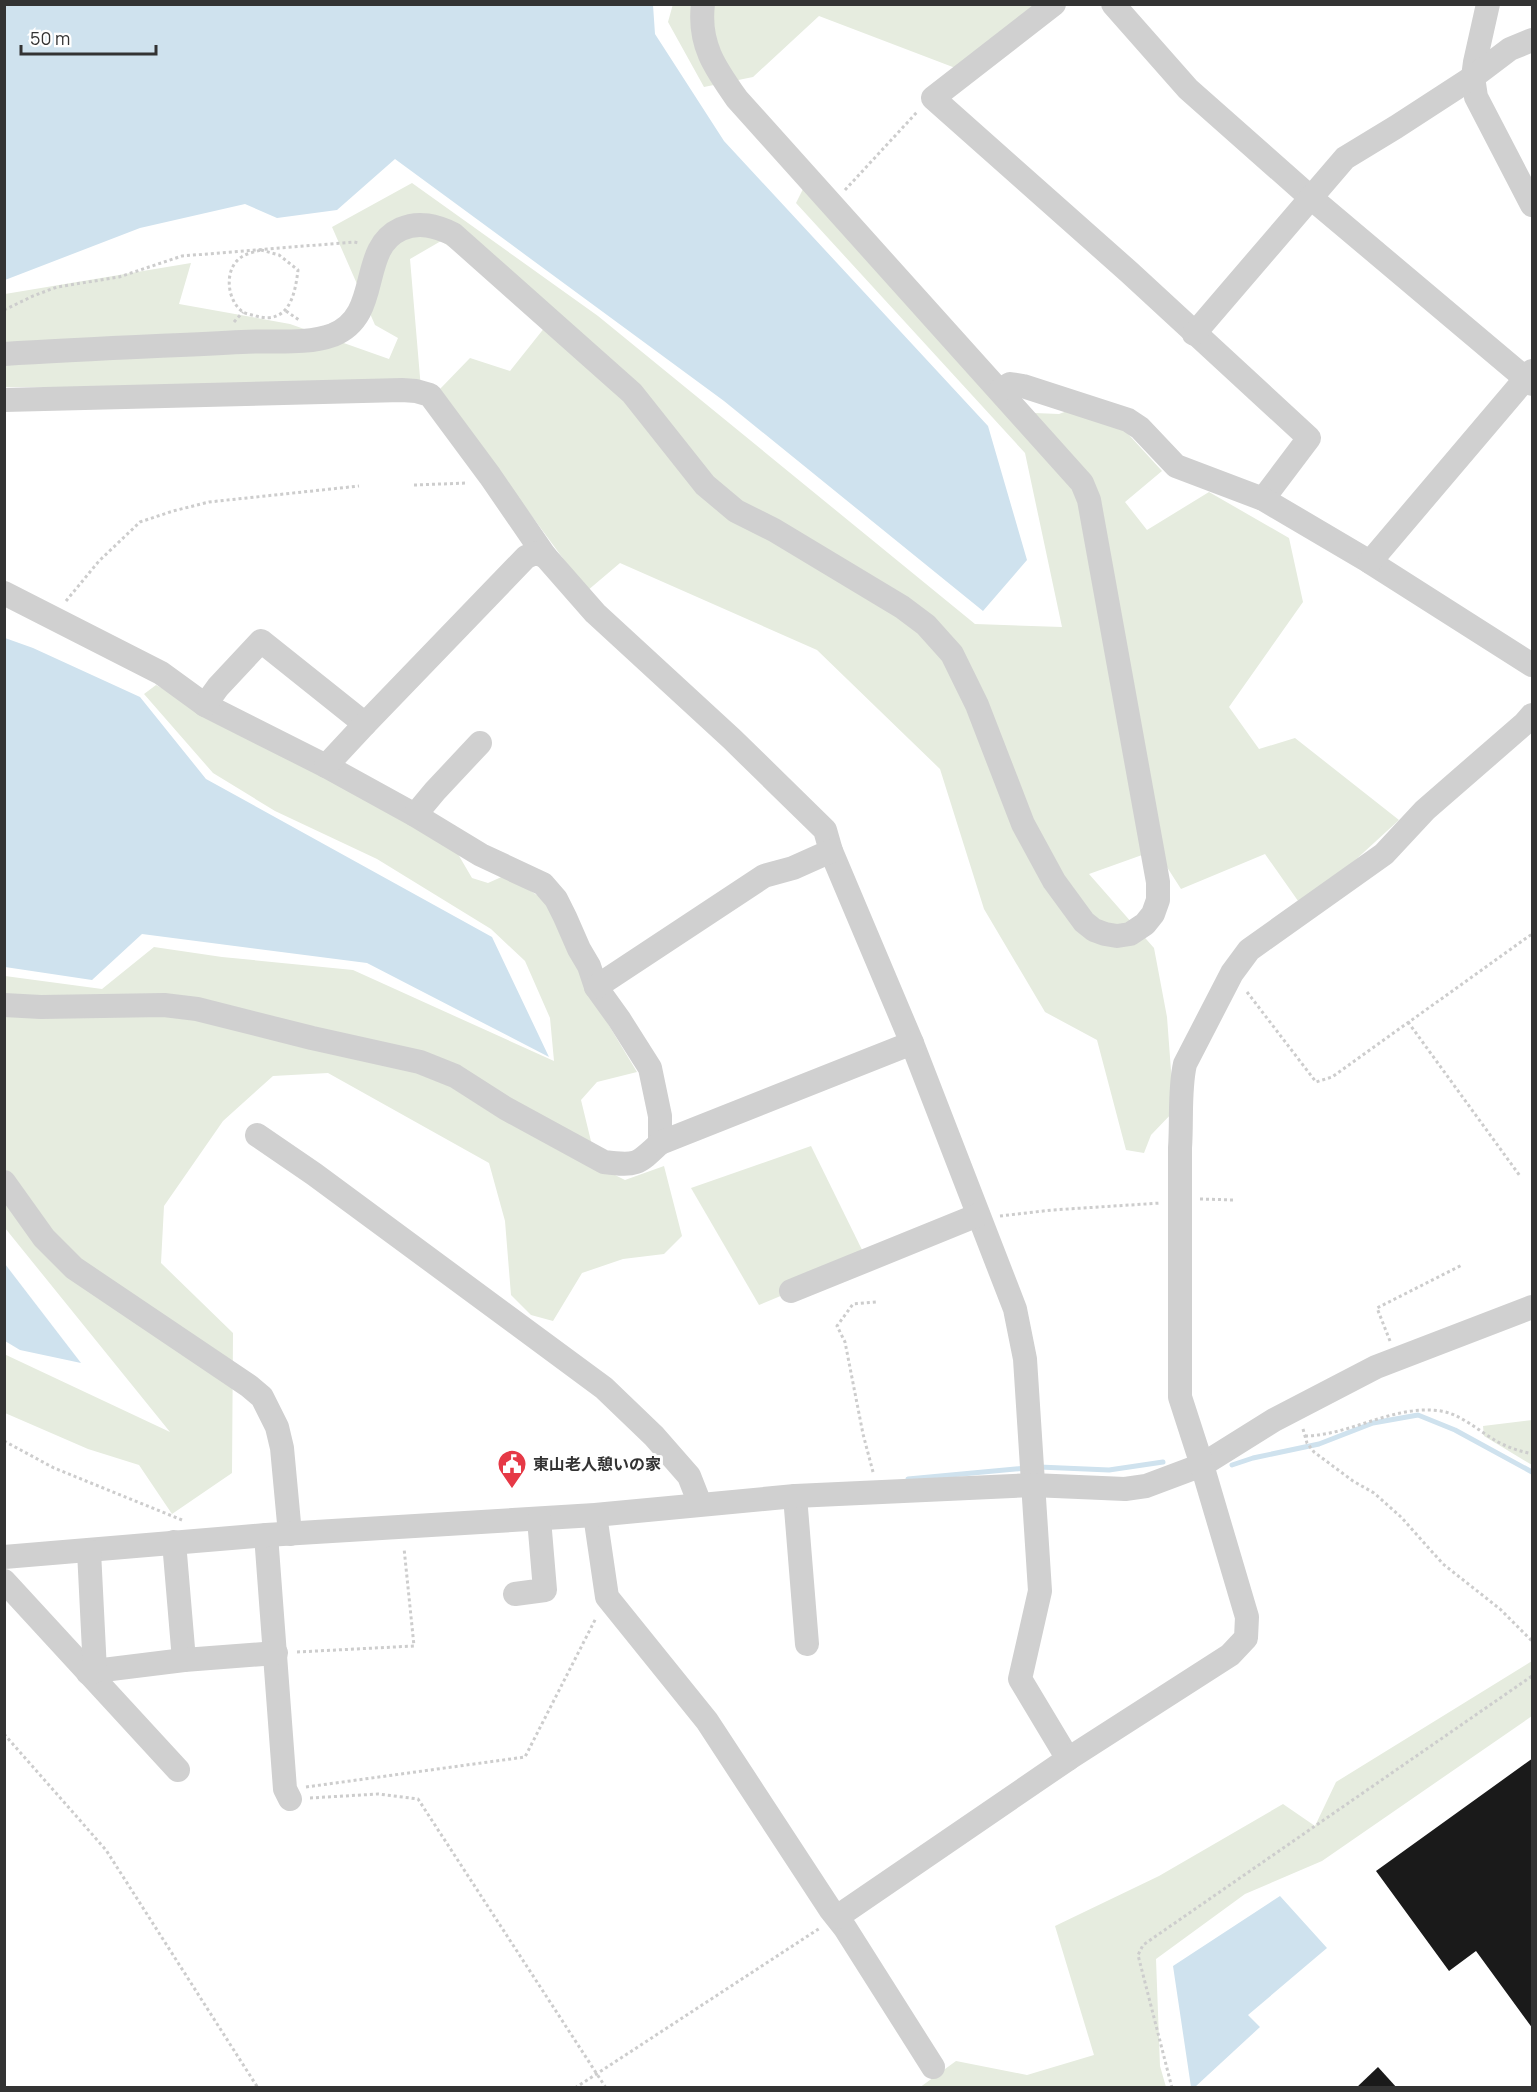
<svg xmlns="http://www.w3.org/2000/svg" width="1537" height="2092" font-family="Manrope,'Noto Sans JP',sans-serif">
  <rect width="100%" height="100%" fill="#fff"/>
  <g fill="#e6ecdf">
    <path d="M673 4 1043 5 958 69 819 16 753 77 704 87 668 22Z"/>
    <path d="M412 183 598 316 975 624 1062 627 1025 453 796 203 804 187 1012 412 1059 414 1097 400 1162 471 1125 502 1147 530 1209 492 1289 538 1303 602 1229 707 1259 749 1295 738 1399 820 1303 908 1265 854 1181 889 1156 850 1089 874 1154 948 1167 1017 1174 1111 1151 1135 1144 1153 1126 1150 1097 1040 1045 1012 984 909 940 769 817 650 620 563 587 591 439 390 470 358 510 371 553 317 441 241 410 259 421 389 5 387V294L191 263 179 304 290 324 389 359 398 338 375 325 332 227Z"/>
    <path d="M156 685 324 773 455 849 472 878 488 883 506 875 549 903 587 989 637 1072 597 1082 581 1100 597 1166 625 1180 664 1166 682 1236 664 1254 623 1259 582 1273 553 1321 531 1315 511 1295 505 1221 489 1163 328 1073 273 1076 223 1121 164 1206 161 1263 233 1333 232 1473 172 1514 139 1465 88 1449 5 1413 4 1354 170 1432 5 1228V976L102 989 154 947 222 957 353 970 554 1061 550 1018 525 961 491 929 377 859 275 811 213 773 144 694Z"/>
    <path d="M811 1146 867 1260 759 1305 691 1188Z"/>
    <path d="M1532 1420V1465L1484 1436 1483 1426Z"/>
    <path d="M1532 1661V1716L1322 1861 1245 1894 1156 1959 1160 2066 1166 2087 919 2088 956 2061 1027 2075 1094 2055 1055 1926 1159 1876 1283 1804 1315 1826 1336 1782Z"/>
  </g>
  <g fill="#cfe2ee">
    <path d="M5 4 653 5 655 34 724 141 988 426 1027 560 983 611 724 401 395 159 337 210 277 218 245 204 140 228 5 280Z"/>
    <path d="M5 638 33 648 140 697 206 779 492 937 549 1057 367 963 142 934 92 980 5 967Z"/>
    <path d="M4 1264H5L81 1363 20 1350 5 1341Z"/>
    <path d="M1280 1896 1327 1948 1248 2015 1260 2027 1195 2087H1191L1173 1966Z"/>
  </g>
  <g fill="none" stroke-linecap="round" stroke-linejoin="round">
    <g stroke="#cfe2ee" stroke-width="5">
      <path d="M1232 1465 1253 1458 1319 1444 1373 1423 1418 1415 1455 1430 1532 1472"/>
      <path d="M1039 1467 1109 1470 1163 1462"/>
      <path d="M908 1479 1027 1468"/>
    </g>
  </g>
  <g fill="#1a1a1a">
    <path d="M1533 1758V2029L1476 1951 1449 1971 1376 1871Z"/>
    <path d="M1378 2067 1397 2088H1356Z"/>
  </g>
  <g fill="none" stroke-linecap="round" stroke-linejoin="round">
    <g stroke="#cdcdcd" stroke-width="3" stroke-dasharray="3 3" stroke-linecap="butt">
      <path d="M845 190 918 111"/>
      <path d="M261 250 279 255 298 270C295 295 289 325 256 316 253 315 246 314 243 312 227 301 224 271 239 259 244 254 254 252 261 250Z"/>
      <path d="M4 310 33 296 57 287 119 277 182 256 354 242 359 243"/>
      <path d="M286 311 299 320"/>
      <path d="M234 322 243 312"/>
      <path d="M414 485 468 483"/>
      <path d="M66 601 99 561 140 522 173 511 209 502 359 486"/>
      <path d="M1247 992 1316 1082 1332 1077 1532 934"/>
      <path d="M1408 1022 1520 1176"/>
      <path d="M1200 1199 1234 1200"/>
      <path d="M1000 1216 1052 1210 1161 1203"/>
      <path d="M1390 1341 1377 1308 1462 1265"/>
      <path d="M1303 1429 1307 1443 1314 1452 1353 1481 1374 1493 1401 1517 1443 1564 1500 1609 1532 1641"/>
      <path d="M1305 1436C1352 1435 1394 1404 1441 1411 1461 1414 1480 1432 1498 1442 1509 1448 1520 1451 1532 1454"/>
      <path d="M4 1441 54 1468 182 1520"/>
      <path d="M873 1472 863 1434 845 1342 837 1326 853 1304 877 1302"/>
      <path d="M297 1652 414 1646 404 1548"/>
      <path d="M4 1734 106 1850 258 2088"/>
      <path d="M306 1787 525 1757 596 1618"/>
      <path d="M310 1798 378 1794 418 1799 606 2088"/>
      <path d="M575 2088 820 1928"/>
      <path d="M1172 2088 1138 1955 1143 1945 1532 1676"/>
    </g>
    <g stroke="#d0d0d0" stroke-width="24">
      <path d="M1054 4 933 98 1129 272 1309 438 1263 499"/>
      <path d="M1113 4 1188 89 1310 197 1532 384"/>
      <path d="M1488 4 1475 62 1473 77 1476 97 1532 205"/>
      <path d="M1194 334 1345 158 1396 127 1473 77 1510 49 1532 40"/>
      <path d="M4 354C84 349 163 346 242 342 270 340 306 345 333 335 383 315 357 249 401 229 419 221 436 226 453 234L632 393 705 485 736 511 774 530 902 607 926 625 952 654 977 705 1023 824 1054 881 1084 922 1094 930 1105 934 1117 936 1130 934 1145 924 1153 914 1158 900V882L1089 500 1082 483 737 99C715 68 698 44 703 4"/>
      <path d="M1000 390 1010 384 1023 386 1128 420 1140 428 1176 466 1263 499 1370 562 1532 665"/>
      <path d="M4 400 402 390 416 391 430 395 490 476 545 556 595 613 732 739 825 830 831 851 912 1043 1015 1309 1025 1359 1040 1591 1020 1679 1068 1759"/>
      <path d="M1370 562 1532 371"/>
      <path d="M4 593 161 673 205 705 326 766 415 815 481 855 543 884 556 899 565 917 579 949 589 966 596 987 619 1019 650 1068 660 1116V1143C637 1165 636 1166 604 1162L505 1108 455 1076 420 1062 312 1038 197 1009 164 1005 41 1007 4 1005"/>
      <path d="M205 705 218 687 261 641 365 724"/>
      <path d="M326 766 365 724 526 557 535 553 545 556"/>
      <path d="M415 815 435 791 480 743"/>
      <path d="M596 987 764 876 793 868 831 851"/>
      <path d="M257 1135 314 1174 604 1388 654 1436 689 1476 700 1504"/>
      <path d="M660 1143 912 1043"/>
      <path d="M4 1182 44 1238 74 1268 249 1386 262 1397 277 1427 282 1448 290 1534"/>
      <path d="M791 1291 978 1215"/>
      <path d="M795 1496 807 1644"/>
      <path d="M595 1515 607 1597 707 1721 830 1909 845 1928 933 2067"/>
      <path d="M266 1535 285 1789 290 1799"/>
      <path d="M174 1542 184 1660"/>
      <path d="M4 1557 266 1535 595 1515 795 1496 1032 1485 1125 1489 1146 1486 1202 1465 1274 1420 1376 1367 1532 1307"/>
      <path d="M4 1581 178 1770"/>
      <path d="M515 1594 545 1590 539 1519"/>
      <path d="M95 1671 184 1660 276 1653"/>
      <path d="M88 1673 95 1671 89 1551"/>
      <path d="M837 1917 1068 1759 1230 1655 1246 1638 1247 1617 1202 1465 1180 1397V1148C1182 1121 1179 1090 1185 1064L1232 973 1249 950 1384 854 1425 810 1525 723 1532 715"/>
    </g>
  </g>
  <defs>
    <g id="civic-pin" transform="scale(1.5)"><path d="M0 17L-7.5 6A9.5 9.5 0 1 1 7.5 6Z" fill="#e63946" stroke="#fff"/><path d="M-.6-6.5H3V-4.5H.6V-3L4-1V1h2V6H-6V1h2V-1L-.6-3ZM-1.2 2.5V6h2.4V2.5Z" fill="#fff"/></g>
  </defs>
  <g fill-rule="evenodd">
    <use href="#civic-pin" x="512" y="1464"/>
  </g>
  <g text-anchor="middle" stroke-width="6" stroke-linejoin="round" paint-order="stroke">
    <g font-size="16" font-weight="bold" fill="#333" stroke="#fff" text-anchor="start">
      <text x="533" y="1470">東山老人憩いの家</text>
    </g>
  </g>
  <rect width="1537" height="2092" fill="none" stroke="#333333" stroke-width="12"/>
  <path d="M21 45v9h135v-9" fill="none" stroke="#333333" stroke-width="3"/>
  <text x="30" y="45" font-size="18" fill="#333333" stroke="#ffffff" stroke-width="4.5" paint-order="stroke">50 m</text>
</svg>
